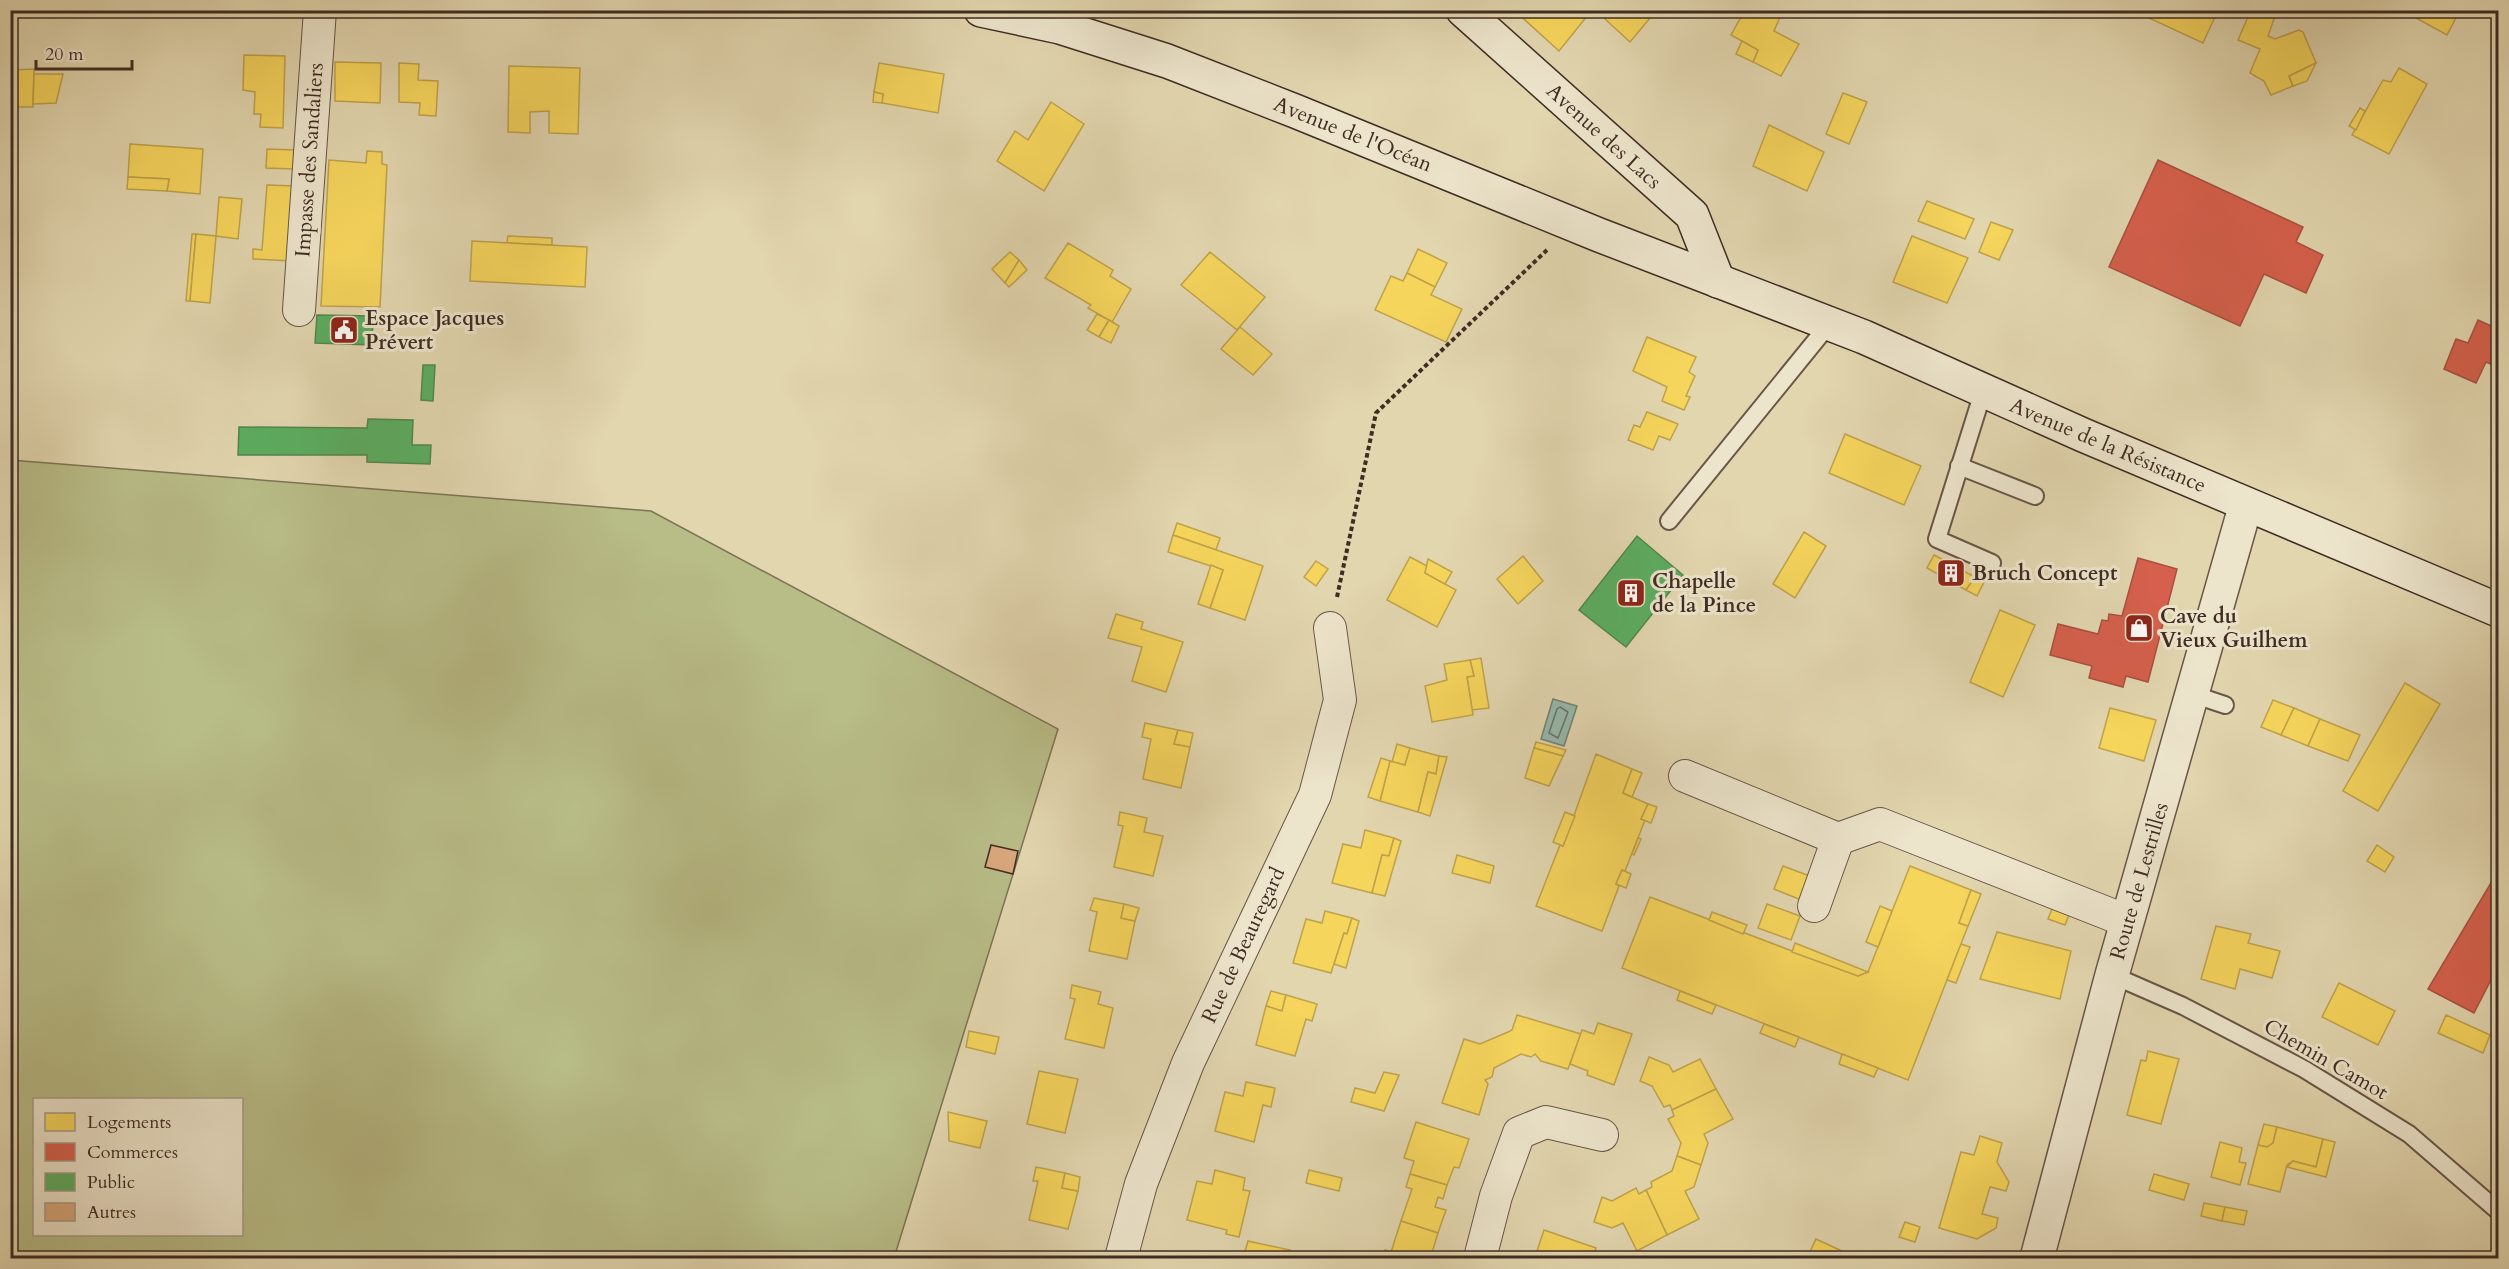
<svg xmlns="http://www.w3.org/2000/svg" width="2509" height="1269" font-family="Cardo,serif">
  <rect width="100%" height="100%" fill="#e2d6af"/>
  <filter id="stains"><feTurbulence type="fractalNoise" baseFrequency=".00333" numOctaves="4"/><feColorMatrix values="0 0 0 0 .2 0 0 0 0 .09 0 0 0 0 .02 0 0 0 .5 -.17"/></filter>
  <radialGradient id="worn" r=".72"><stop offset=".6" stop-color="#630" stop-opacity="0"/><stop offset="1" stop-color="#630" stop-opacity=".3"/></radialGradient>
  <path fill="#b8bc87" stroke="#7c7455" stroke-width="1.5" fill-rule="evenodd" d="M10 460 651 511 1058 729 894 1258H11ZM34 1100H242V1234H34Z"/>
  <path fill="#95b9ab" stroke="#738175" stroke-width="1.5" d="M1553 699 1577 706 1564 746 1541 739Z"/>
  <g fill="#f6d55c" stroke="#bfa24b" stroke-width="1.5">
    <path d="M1514 10H1592L1559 51Z"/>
    <path d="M1612 10H1641L1650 18 1630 42 1605 19Z"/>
    <path d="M1745 10H1768L1780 17 1774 31 1799 44 1781 76 1753 62 1758 50 1731 35Z"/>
    <path d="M2137 10H2218L2203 43 2136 12Z"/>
    <path d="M2251 10H2264L2275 16 2268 36 2275 39 2299 30 2303 32 2316 63 2289 76 2293 86 2271 95 2264 81 2250 73 2260 49 2238 40Z"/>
    <path d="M2420 10H2460L2447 35 2416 18Z"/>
    <path d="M1742 41 1758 50 1753 62 1736 54Z"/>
    <path d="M244 55 285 56 283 128 260 127 261 114H254L255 92 243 90Z"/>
    <path d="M335 62 381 63 380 103 335 101Z"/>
    <path d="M399 63 419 64 418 80 438 81 436 116 419 115 420 103 399 102Z"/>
    <path d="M879 63 944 74 938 113 882 103 883 94 874 92Z"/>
    <path d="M2316 63 2307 81 2293 86 2289 76Z"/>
    <path d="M509 66 580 68 578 134 549 133V111L530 112V133L508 132Z"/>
    <path d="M2399 68 2427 84 2389 154 2352 135 2383 80 2391 82Z"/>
    <path d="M34 69 33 107H10V70Z"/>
    <path d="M34 74H63L56 103 33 104Z"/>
    <path d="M874 92 883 94 882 103 873 102Z"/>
    <path d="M1843 93 1867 102 1849 144 1826 134Z"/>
    <path d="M1051 102 1084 124 1044 191 997 161 1015 131 1028 140Z"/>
    <path d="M2360 108 2365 111 2356 130 2349 126Z"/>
    <path d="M1769 125 1824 152 1807 191 1753 166Z"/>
    <path d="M130 144 203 149 200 194 167 191 169 179 128 177Z"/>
    <path d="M267 149 296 150 295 169 266 168Z"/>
    <path d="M367 151 382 152V164L387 165 380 307 321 306 329 160 366 163Z"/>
    <path d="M128 177 169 179 167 191 127 189Z"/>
    <path d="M267 185 295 186 291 261 253 259V249L262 250Z"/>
    <path d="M219 197 242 199 238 239 216 236Z"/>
    <path d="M1927 201 1974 219 1965 239 1918 221Z"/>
    <path d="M1991 222 2013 230 1999 260 1979 252Z"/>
    <path d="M192 234H196L190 301H186Z"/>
    <path d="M196 234 216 236 210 303 190 301Z"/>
    <path d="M508 236 552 238V245L507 243Z"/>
    <path d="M1912 236 1968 258 1947 303 1893 282Z"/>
    <path d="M472 241 587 247 585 287 470 281Z"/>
    <path d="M1068 243 1113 270 1110 276 1131 289 1112 322 1088 308 1091 305 1045 278Z"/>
    <path d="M1418 249 1447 263 1435 287 1407 273Z"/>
    <path d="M1010 252 1019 260 1005 283 992 269Z"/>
    <path d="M1210 252 1265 297 1237 330 1181 285Z"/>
    <path d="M1019 260 1027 270 1009 287 1005 283Z"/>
    <path d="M1407 273 1435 287 1431 295 1462 309 1446 342 1375 310 1391 276 1403 281Z"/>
    <path d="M1097 314 1109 320 1099 337 1087 330Z"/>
    <path d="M1109 320 1119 326 1111 343 1099 337Z"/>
    <path d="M1240 327 1272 354 1253 375 1221 349Z"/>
    <path d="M1647 337 1696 357 1689 372 1695 376 1686 396 1690 397 1684 410 1662 401 1667 387 1633 371Z"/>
    <path d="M1647 412 1678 424 1670 440 1659 436 1653 450 1628 440 1634 425 1640 427Z"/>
    <path d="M1845 434 1921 466 1904 505 1829 473Z"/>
    <path d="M1177 523 1220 538 1216 550 1173 535Z"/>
    <path d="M1804 532 1826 546 1795 598 1773 584Z"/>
    <path d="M1173 535 1263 566 1245 620 1210 608 1223 570 1168 552Z"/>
    <path d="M1934 555 1975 577 1966 590 1927 568Z"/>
    <path d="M1523 556 1543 581 1518 604 1497 579Z"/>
    <path d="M1410 557 1427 566 1425 573 1456 590 1437 627 1387 600Z"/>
    <path d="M1428 559 1452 572 1445 584 1425 573Z"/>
    <path d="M1316 561 1328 569 1316 586 1304 577Z"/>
    <path d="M1211 565 1223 570 1210 608 1198 604Z"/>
    <path d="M1975 577 1984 582 1977 596 1966 590Z"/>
    <path d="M2000 610 2035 625 2003 697 1970 682Z"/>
    <path d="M1116 614 1143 622 1141 629 1183 642 1166 692 1132 681 1142 647 1108 638Z"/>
    <path d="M1481 658 1489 708 1472 710 1467 677 1474 676 1470 660Z"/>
    <path d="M1470 660 1474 676 1467 677 1473 715 1432 722 1425 686 1447 680 1444 664Z"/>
    <path d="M2405 683 2440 704 2378 811 2343 791Z"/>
    <path d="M2273 700 2294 708 2281 735 2261 727Z"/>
    <path d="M2110 708 2156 720 2144 761 2099 748Z"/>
    <path d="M2294 708 2320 719 2308 746 2281 735Z"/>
    <path d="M2320 719 2360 735 2348 761 2308 746Z"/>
    <path d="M1145 723 1178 730 1174 744 1190 747 1181 788 1143 779 1151 739 1142 737Z"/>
    <path d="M1178 730 1193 733 1190 747 1174 744Z"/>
    <path d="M1536 742 1566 750 1563 756 1534 748Z"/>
    <path d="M1397 744 1410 748 1405 765 1392 762Z"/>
    <path d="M1410 748 1439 756 1436 774 1428 772 1418 812 1380 801 1390 761 1405 765Z"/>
    <path d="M1534 748 1563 756 1549 786 1525 778Z"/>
    <path d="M1596 754 1632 769 1623 793 1648 804 1641 819 1645 820 1625 871 1622 870 1616 884 1619 886 1602 931 1536 906 1560 845 1563 846Z"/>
    <path d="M1439 756 1447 757 1430 816 1418 812 1428 772 1436 774Z"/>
    <path d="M1381 758 1390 761 1380 801 1368 797Z"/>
    <path d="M1632 769 1642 773 1632 797 1623 793Z"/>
    <path d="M1648 804 1657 807 1651 823 1641 819Z"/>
    <path d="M1120 812 1147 818 1144 832 1163 836 1153 876 1114 867 1123 826 1118 825Z"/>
    <path d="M1565 812 1575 816 1563 846 1553 842Z"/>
    <path d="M1365 830 1394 838 1389 856 1382 855 1372 893 1332 883 1343 844 1361 848Z"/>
    <path d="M1394 838 1401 841 1385 896 1372 893 1382 855 1389 856Z"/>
    <path d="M1638 838 1641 839 1634 855 1632 854Z"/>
    <path d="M2377 845 2394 857 2385 872 2367 861Z"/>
    <path d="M1457 855 1494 866 1490 883 1452 873Z"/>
    <path d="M1783 866 1815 878 1806 902 1774 889Z"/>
    <path d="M1910 866 1971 890 1959 923 1968 926 1908 1080 1622 968 1650 897 1858 976 1868 972Z"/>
    <path d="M1622 870 1631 874 1626 888 1616 884Z"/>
    <path d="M1971 890 1981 894 1968 926 1959 923Z"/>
    <path d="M1094 898 1124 904 1121 918 1135 921 1127 959 1089 951 1097 912 1090 910Z"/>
    <path d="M1124 904 1139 908 1135 921 1121 918Z"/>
    <path d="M1767 904 1800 916 1791 940 1758 928Z"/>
    <path d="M1880 906 1892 911 1878 947 1866 942Z"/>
    <path d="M2052 909 2069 915 2065 925 2048 919Z"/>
    <path d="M1325 911 1352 918 1347 934 1344 933 1331 973 1293 963 1306 919 1322 923Z"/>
    <path d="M1712 912 1747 925 1743 934 1709 920Z"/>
    <path d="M1352 918 1359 921 1346 968 1334 964 1344 933 1347 934Z"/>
    <path d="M2216 926 2251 934 2248 943 2280 951 2272 978 2240 969 2235 989 2201 979Z"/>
    <path d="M1997 932 2071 951 2060 999 1980 979Z"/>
    <path d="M1795 943 1868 972 1858 976 1792 952Z"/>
    <path d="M1961 944 1970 947 1956 983 1947 980Z"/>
    <path d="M2339 983 2395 1011 2378 1045 2322 1017Z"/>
    <path d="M1072 985 1101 992 1098 1004 1113 1008 1104 1048 1065 1039 1075 999 1070 998Z"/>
    <path d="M1271 991 1286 995 1282 1011 1266 1006Z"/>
    <path d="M1680 991 1716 1005 1712 1014 1677 1000Z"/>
    <path d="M1286 995 1317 1004 1312 1021 1306 1019 1295 1056 1256 1045 1266 1006 1282 1011Z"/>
    <path d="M1517 1015 1581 1034 1568 1069 1541 1061 1535 1054 1531 1057 1521 1054 1494 1068 1492 1077 1485 1080 1488 1084 1479 1115 1442 1103 1464 1039 1480 1044 1508 1032 1512 1030Z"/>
    <path d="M2446 1015 2490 1035 2483 1053 2438 1033Z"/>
    <path d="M1598 1023 1632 1034 1614 1085 1587 1075 1588 1071 1570 1064 1582 1030 1594 1034Z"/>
    <path d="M1764 1024 1799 1037 1795 1047 1760 1033Z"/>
    <path d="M969 1031 999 1037 995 1054 966 1047Z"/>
    <path d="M2148 1051 2179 1059 2161 1124 2127 1115 2141 1060 2146 1061Z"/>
    <path d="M1842 1054 1878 1068 1874 1077 1839 1064Z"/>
    <path d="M1649 1057 1669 1065 1673 1072 1700 1059 1716 1089 1672 1110 1670 1105 1664 1107 1652 1086 1640 1081Z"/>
    <path d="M1039 1071 1078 1079 1065 1133 1027 1124Z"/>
    <path d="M1384 1072 1399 1075 1384 1111 1351 1102 1355 1088 1375 1093Z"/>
    <path d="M1246 1082 1275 1088 1271 1107 1263 1105 1254 1142 1215 1131 1225 1092 1243 1096Z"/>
    <path d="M1716 1089 1733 1119 1704 1134 1708 1143 1701 1165 1677 1156 1681 1143 1668 1119 1674 1116 1672 1110Z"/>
    <path d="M948 1112 987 1121 980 1148 949 1141Z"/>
    <path d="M1416 1122 1469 1139 1459 1168 1454 1167 1447 1185 1410 1174 1414 1161 1404 1158Z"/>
    <path d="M2264 1124 2277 1127 2273 1143 2267 1147 2258 1145Z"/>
    <path d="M2277 1127 2323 1139 2316 1167 2293 1161 2287 1165 2280 1192 2248 1184 2258 1145 2267 1147 2273 1143Z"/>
    <path d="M1980 1136 2002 1143 1997 1162 2009 1182 2006 1191 1990 1187 1982 1214 1998 1218 1996 1228 1977 1239 1939 1228 1961 1152 1974 1155Z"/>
    <path d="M2323 1139 2335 1142 2326 1177 2287 1167 2293 1161 2316 1167Z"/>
    <path d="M2220 1142 2242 1148 2239 1162 2246 1163 2240 1185 2211 1177Z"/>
    <path d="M1677 1156 1701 1165 1694 1187 1685 1191 1699 1219 1667 1235 1646 1190 1652 1187 1651 1182 1672 1171Z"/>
    <path d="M1036 1167 1065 1173 1062 1188 1078 1191 1068 1229 1029 1220 1038 1181H1033Z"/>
    <path d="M1215 1170 1245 1178 1243 1190 1250 1191 1239 1237 1226 1234 1227 1230 1187 1220 1197 1181 1212 1184Z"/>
    <path d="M1309 1170 1342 1178 1339 1191 1306 1183Z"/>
    <path d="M1065 1173 1080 1177 1078 1191 1062 1188Z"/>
    <path d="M1410 1174 1447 1185 1443 1199 1438 1197 1435 1207 1446 1210 1438 1233 1401 1221 1412 1189 1406 1187Z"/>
    <path d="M2154 1174 2189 1184 2184 1200 2149 1190Z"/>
    <path d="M1636 1188 1639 1194 1646 1190 1667 1235 1637 1251 1623 1223 1612 1228 1594 1222 1602 1197 1612 1201Z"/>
    <path d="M2204 1203 2225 1207 2222 1221 2201 1216Z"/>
    <path d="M2225 1207 2247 1211 2244 1225 2222 1221Z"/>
    <path d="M1401 1221 1438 1233 1431 1256 1420 1252 1418 1258H1383L1385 1250 1391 1252Z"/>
    <path d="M1905 1222 1920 1227 1915 1242 1899 1237Z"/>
    <path d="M1544 1230 1596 1248 1593 1258 1535 1257Z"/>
    <path d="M1816 1239 1857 1258H1807Z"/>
    <path d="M1248 1241 1290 1250 1287 1258H1243Z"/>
    <path d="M1010 1252 1040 1258H1008Z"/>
  </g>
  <g fill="#d6604d" stroke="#a95040" stroke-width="1.5">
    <path d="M2158 160 2303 227 2296 242 2323 255 2306 293 2264 274 2240 326 2109 267Z"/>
    <path d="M2478 320 2498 329V367L2486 362 2476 383 2444 369 2456 339 2468 343Z"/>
    <path d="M2138 558 2177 569 2148 682 2126 676 2123 687 2089 678 2092 666 2050 655 2058 624 2098 634 2102 620 2108 621 2109 614 2122 616Z"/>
    <path d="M2498 871V966L2474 1013 2428 989Z"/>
  </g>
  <g fill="#5aae61" stroke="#52874e" stroke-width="1.5">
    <path d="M317 315 373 316 372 345 315 343Z"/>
    <path d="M423 365H435L433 401 421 400Z"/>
    <path d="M368 419 413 420 412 445H431L430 464 367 462V455H238L239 427 367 428Z"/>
    <path d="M1637 536 1683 575 1626 647 1579 610Z"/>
  </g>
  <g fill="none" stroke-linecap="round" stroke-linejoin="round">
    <path stroke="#6a7267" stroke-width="1.5" d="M1560 707 1568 712 1558 738 1549 733 1557 709Z"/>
  </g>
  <path fill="#d9a87d" stroke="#3f2c23" stroke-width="1.5" d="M991 845 1018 851 1013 874 985 867Z"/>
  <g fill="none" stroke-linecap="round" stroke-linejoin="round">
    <g stroke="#685646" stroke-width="20">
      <g id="service">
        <path d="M1983 392 1937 539 1992 563"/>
        <path d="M1959 466 2035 496"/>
        <path d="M1669 521 1830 323"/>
        <path d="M2192 694 2225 705"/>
        <path d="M2112 975 2183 1006 2304 1069 2409 1134 2498 1211"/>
      </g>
    </g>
    <g stroke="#685646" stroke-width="34">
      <g id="minor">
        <path d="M299 310 320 10"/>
        <path d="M1685 776 1838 839 1880 824 2127 921"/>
        <path d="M1814 906 1838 839"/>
        <path d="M1121 1258 1141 1184 1188 1063 1315 795 1340 700 1330 628"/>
        <path d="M1480 1258 1496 1196 1519 1133 1546 1122 1602 1135"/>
      </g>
    </g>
    <g stroke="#685646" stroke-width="36">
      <path id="tertiary" d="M2037 1258 2112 975 2246 504"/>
    </g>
    <g stroke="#3f2c23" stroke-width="36">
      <g id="secondary">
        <path d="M981 10 1060 27 1167 61 1295 111 1599 235 1864 337 2083 435 2498 610"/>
        <path d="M1463 10 1692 215 1718 281"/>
      </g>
    </g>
    <path stroke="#3f2c23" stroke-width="4" stroke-dasharray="4.5 3" stroke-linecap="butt" d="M1337 597 1376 413 1547 250"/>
    <use href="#service" stroke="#ece4cb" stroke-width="16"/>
    <use href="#minor" stroke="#ece4cb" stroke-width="32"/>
    <use href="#tertiary" stroke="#ece4cb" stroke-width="33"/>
    <use href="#secondary" stroke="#ece4cb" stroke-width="33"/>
  </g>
  <defs>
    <g id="civic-square" transform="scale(1.5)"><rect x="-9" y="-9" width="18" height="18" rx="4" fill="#8f2418" stroke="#ece4cb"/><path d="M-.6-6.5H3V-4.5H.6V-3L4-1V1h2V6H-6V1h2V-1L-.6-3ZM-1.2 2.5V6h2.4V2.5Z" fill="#fff"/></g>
    <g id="building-square" transform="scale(1.5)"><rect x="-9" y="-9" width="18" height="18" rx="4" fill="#8f2418" stroke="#ece4cb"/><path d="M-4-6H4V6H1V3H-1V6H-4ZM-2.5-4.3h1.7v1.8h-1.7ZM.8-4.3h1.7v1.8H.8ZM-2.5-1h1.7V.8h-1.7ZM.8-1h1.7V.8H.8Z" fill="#fff"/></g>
    <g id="shop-square" transform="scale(1.5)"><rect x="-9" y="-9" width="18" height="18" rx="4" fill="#8f2418" stroke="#ece4cb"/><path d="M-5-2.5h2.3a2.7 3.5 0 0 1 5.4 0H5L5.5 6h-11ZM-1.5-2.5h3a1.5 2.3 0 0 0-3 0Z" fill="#fff"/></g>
  </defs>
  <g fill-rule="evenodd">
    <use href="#civic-square" x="344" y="330"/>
    <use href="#building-square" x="1951" y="573"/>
    <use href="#building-square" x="1631" y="593"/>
    <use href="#shop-square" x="2139" y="628"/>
  </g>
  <g text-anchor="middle" stroke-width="6" stroke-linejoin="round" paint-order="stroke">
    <g font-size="21" fill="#3f2c23" stroke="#ece4cb">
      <text transform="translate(1353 134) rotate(22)" y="7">Avenue de l'Océan</text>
      <text transform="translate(1604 136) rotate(42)" y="7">Avenue des Lacs</text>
      <text transform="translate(309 160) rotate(-86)" y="7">Impasse des Sandaliers</text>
      <text transform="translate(2108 445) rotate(23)" y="7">Avenue de la Résistance</text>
      <text transform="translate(2139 881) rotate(-74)" y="7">Route de Lestrilles</text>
      <text transform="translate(1243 945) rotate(-65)" y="7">Rue de Beauregard</text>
      <text transform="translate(2326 1059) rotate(30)" y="7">Chemin Camot</text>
    </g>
    <g font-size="21" font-weight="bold" fill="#3f2c23" stroke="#ece4cb" text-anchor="start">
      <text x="365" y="325">Espace Jacques<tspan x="365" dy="24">Prévert</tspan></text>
      <text x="1972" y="580">Bruch Concept</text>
      <text x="1652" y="588">Chapelle<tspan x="1652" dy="24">de la Pince</tspan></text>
      <text x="2160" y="623">Cave du<tspan x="2160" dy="24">Vieux Guilhem</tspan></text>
    </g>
  </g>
  <rect width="2509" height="1269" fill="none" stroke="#e2d6af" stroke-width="36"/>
  <rect x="12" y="12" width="2485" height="1245" fill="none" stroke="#3f2c23" stroke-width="3"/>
  <rect x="18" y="18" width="2473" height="1233" fill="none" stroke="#3f2c23" stroke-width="1.5"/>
  <rect x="33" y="1098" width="210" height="138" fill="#ece4cb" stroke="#a79a88" stroke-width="1.5"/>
  <rect x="45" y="1113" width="30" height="18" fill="#f6d55c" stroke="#a79a88" stroke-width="1.5"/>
  <text x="87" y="1128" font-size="18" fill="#3f2c23">Logements</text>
  <rect x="45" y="1143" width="30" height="18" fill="#d6604d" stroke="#a79a88" stroke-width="1.5"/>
  <text x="87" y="1158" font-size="18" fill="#3f2c23">Commerces</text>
  <rect x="45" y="1173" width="30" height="18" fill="#5aae61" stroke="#a79a88" stroke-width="1.5"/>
  <text x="87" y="1188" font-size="18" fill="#3f2c23">Public</text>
  <rect x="45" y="1203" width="30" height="18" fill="#d9a87d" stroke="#a79a88" stroke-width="1.5"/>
  <text x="87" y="1218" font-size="18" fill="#3f2c23">Autres</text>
  <path d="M36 60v9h96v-9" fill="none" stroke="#3f2c23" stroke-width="3"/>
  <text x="45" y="60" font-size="18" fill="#3f2c23" stroke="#ece4cb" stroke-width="4.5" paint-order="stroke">20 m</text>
  <rect width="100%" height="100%" filter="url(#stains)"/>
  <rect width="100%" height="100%" fill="url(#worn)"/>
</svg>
